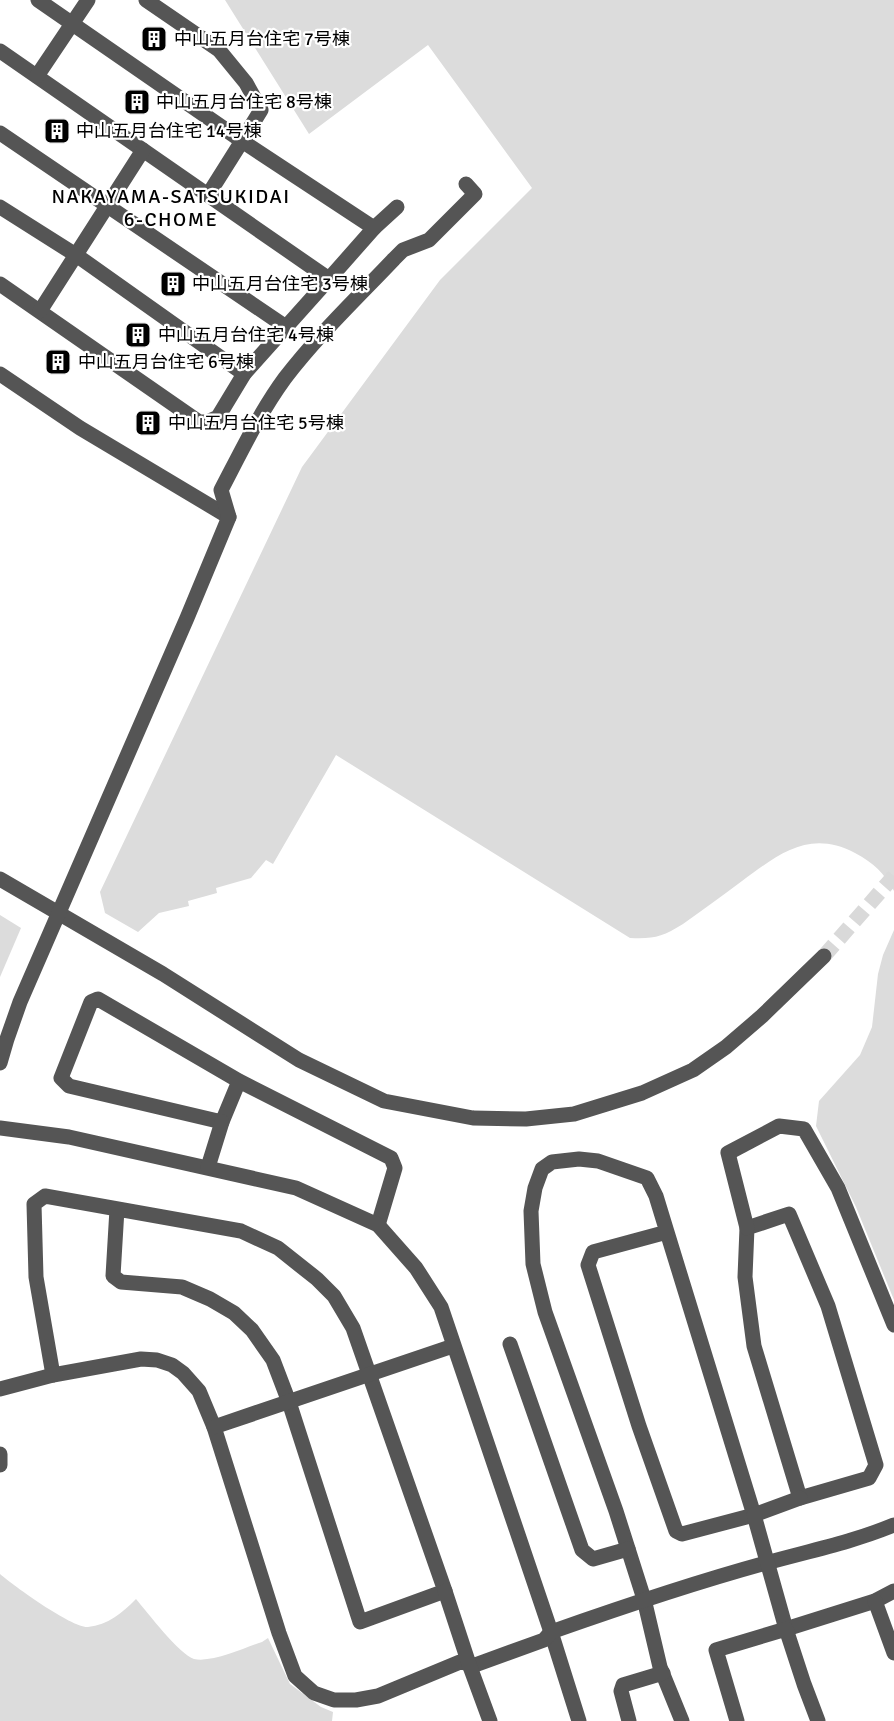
<svg xmlns="http://www.w3.org/2000/svg" width="894" height="1721" font-family="Signika,'Noto Sans JP',sans-serif">
  <rect width="100%" height="100%" fill="#fff"/>
  <g fill="#dcdcdc">
    <path d="M225 0H894V891C884 873 874 863 855 853 809 829 779 854 742 881 723 895 703 910 683 924 662 937 654 939 630 938L336 755 273 864 266 860 251 878 216 888 217 893 188 901 189 906 159 913 138 932 105 913 100 892 302 467 440 280 532 188 428 45 309 134Z"/>
    <path d="M0 915 21 928 0 977Z"/>
    <path d="M894 930V1300L856 1207 816 1126 819 1101 860 1055 872 1027 878 974 883 955Z"/>
    <path d="M0 1574C14 1586 72 1628 88 1627 108 1625 122 1613 136 1599 147 1612 180 1655 194 1659 212 1663 244 1648 262 1642L268 1638 290 1684 321 1707 333 1712 332 1721H0Z"/>
  </g>
  <g fill="none" stroke-linecap="round" stroke-linejoin="round">
    <path stroke="#d9d9d9" stroke-width="15" stroke-dasharray="15 8" stroke-linecap="butt" d="M824 956 894 876"/>
    <g stroke="#555" stroke-width="15">
      <path d="M38 0 242 141 208 195"/>
      <path d="M146 0 219 50 246 83 261 110 242 141 374 228"/>
      <path d="M0 51 329 279 244 374 218 417 207 422H199L0 284"/>
      <path d="M37 76 88 0"/>
      <path d="M0 133 286 327"/>
      <path d="M0 207 76 255 244 374"/>
      <path d="M329 279 374 228 397 207"/>
      <path d="M40 311 143 150"/>
      <path d="M0 374 80 428 229 517"/>
      <path d="M0 879 163 974 299 1060 384 1101 473 1118 526 1119 574 1114 642 1093 693 1070 726 1047 762 1016 824 956"/>
      <path d="M0 1063 7 1039 20 1002 187 618 229 517 221 490C241 452 260 412 285 378 318 335 357 298 394 259L403 250 429 240 475 194 466 184"/>
      <path d="M239 1081 222 1122 69 1086 61 1078 91 1002 98 999 239 1081 391 1158 395 1168 378 1225"/>
      <path d="M0 1128 69 1137 296 1188 378 1225 416 1268 441 1307 551 1632 579 1721"/>
      <path d="M208 1167 222 1122"/>
      <path d="M789 1214 828 1306 876 1465 869 1478 800 1498 754 1346 745 1277 747 1228Z"/>
      <path d="M747 1228 728 1153 779 1126 804 1129 838 1188 894 1325"/>
      <path d="M667 1232 593 1252 588 1265 639 1426 676 1531 682 1534 754 1515 667 1232 656 1196 647 1178 598 1161 579 1159 552 1162 542 1169 535 1188 531 1211 533 1264 545 1312 616 1511 644 1599 660 1667 682 1721"/>
      <path d="M510 1344 582 1550 593 1559 628 1549"/>
      <path d="M53 1375 36 1277 34 1204 45 1196 241 1231 278 1248 317 1279 334 1296 353 1328 445 1591 360 1622 289 1402 273 1360 252 1330 234 1313 210 1299 182 1287 121 1282 113 1276 117 1209"/>
      <path d="M0 1389 53 1375 141 1359 157 1360 172 1365 183 1373 199 1391 214 1427 279 1633 295 1676 314 1693 334 1700H356L378 1696 460 1662 475 1665 544 1640 551 1632C622 1607 693 1583 766 1563 809 1551 853 1542 894 1525"/>
      <path d="M214 1427 453 1346"/>
      <path d="M0 1454V1465"/>
      <path d="M800 1498 754 1515 786 1629 875 1601 894 1591"/>
      <path d="M445 1591 469 1664 490 1721"/>
      <path d="M875 1601 894 1653"/>
      <path d="M629 1721 621 1691 623 1685 663 1673"/>
      <path d="M737 1721 716 1650 786 1629 804 1684 818 1721"/>
    </g>
  </g>
  <defs>
    <g id="building-square" transform="scale(1.35)"><rect x="-9" y="-9" width="18" height="18" rx="4" fill="#000" stroke="#fff"/><path d="M-4-6H4V6H1V3H-1V6H-4ZM-2.5-4.3h1.7v1.8h-1.7ZM.8-4.3h1.7v1.8H.8ZM-2.5-1h1.7V.8h-1.7ZM.8-1h1.7V.8H.8Z" fill="#fff"/></g>
  </defs>
  <g fill-rule="evenodd">
    <use href="#building-square" x="154" y="39"/>
    <use href="#building-square" x="137" y="102"/>
    <use href="#building-square" x="57" y="131"/>
    <use href="#building-square" x="173" y="284"/>
    <use href="#building-square" x="138" y="335"/>
    <use href="#building-square" x="58" y="362"/>
    <use href="#building-square" x="148" y="423"/>
  </g>
  <g text-anchor="middle" stroke-width="4.5" stroke-linejoin="round" paint-order="stroke">
    <g font-size="18" fill="#000" stroke="#fff" text-anchor="start">
      <text x="174" y="45">中山五月台住宅 7号棟</text>
      <text x="156" y="108">中山五月台住宅 8号棟</text>
      <text x="76" y="137">中山五月台住宅 14号棟</text>
      <text x="192" y="290">中山五月台住宅 3号棟</text>
      <text x="158" y="341">中山五月台住宅 4号棟</text>
      <text x="78" y="368">中山五月台住宅 6号棟</text>
      <text x="168" y="429">中山五月台住宅 5号棟</text>
    </g>
    <g font-size="20" letter-spacing="1.5" fill="#000" stroke="#fff">
      <text x="171" y="203">NAKAYAMA-SATSUKIDAI<tspan x="171" dy="23">6-CHOME</tspan></text>
    </g>
  </g>
</svg>
